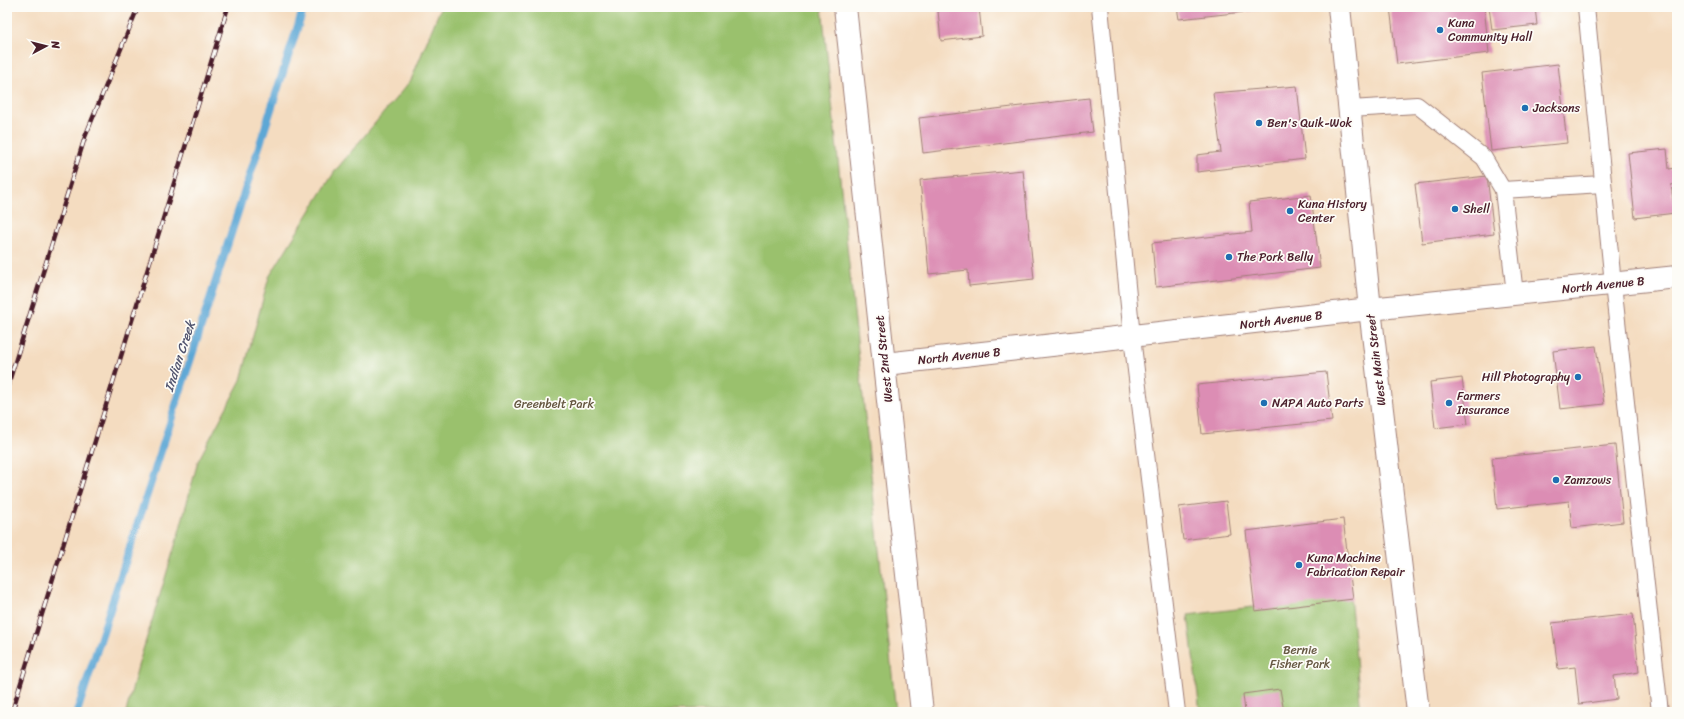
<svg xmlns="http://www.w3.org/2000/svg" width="1684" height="719" font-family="Sriracha,sans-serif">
  <rect width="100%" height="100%" fill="#fdfcf7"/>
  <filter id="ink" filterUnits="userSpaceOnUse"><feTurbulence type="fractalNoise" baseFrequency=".025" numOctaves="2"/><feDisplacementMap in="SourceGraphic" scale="8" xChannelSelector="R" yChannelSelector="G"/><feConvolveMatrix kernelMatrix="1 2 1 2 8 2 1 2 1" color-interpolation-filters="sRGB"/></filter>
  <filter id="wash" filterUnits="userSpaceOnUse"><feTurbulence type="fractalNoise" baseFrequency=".012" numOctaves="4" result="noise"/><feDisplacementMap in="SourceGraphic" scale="16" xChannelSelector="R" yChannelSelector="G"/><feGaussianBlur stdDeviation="0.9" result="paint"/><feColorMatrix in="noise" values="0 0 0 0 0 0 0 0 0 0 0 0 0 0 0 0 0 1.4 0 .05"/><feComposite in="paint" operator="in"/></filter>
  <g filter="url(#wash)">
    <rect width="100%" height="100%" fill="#f4dcc0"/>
    <g fill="#9ac16d" stroke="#72704c">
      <path d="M441 7H822L896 712H126L138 666 178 536 198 461 241 380 269 277 335 171 411 80Z"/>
      <path d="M1350 595 1361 712H1200L1188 615Z"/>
    </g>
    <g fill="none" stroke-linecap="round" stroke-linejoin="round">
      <path stroke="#5da7d5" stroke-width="8" d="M77 712 304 7"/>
    </g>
    <g id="blocks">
      <g fill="#dc8db4">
        <path d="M972 7H979L982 36 941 41 938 11Z"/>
        <path d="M1177 7H1281V8L1179 19Z"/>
        <path d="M1390 7H1484L1489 53 1397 64Z"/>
        <path d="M1489 7H1535L1537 25 1492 30Z"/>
        <path d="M1558 64 1567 143 1491 151 1482 73Z"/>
        <path d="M1297 86 1305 159 1197 172V155L1221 152 1213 93Z"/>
        <path d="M1089 98 1093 132 923 153 919 118Z"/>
        <path d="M1667 149 1669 169 1677 168V184L1671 185 1675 213 1635 218 1628 153Z"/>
        <path d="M1023 170 1034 279 969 286 968 270 929 274 920 180Z"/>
        <path d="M1487 176 1494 234 1422 243 1415 184Z"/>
        <path d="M1311 195 1320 268 1156 287 1152 243 1252 232 1249 202Z"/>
        <path d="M1596 346 1604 404 1560 409 1553 351Z"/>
        <path d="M1326 372 1332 421 1202 434 1197 385Z"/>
        <path d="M1462 378 1468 424 1435 428 1430 382Z"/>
        <path d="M1615 445 1623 522 1572 528 1569 501 1497 509 1492 458Z"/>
        <path d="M1226 501 1230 534 1183 540 1179 507Z"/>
        <path d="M1343 519 1353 599 1255 611 1246 531Z"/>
        <path d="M1633 614 1639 672 1614 676 1617 699 1579 704 1575 667 1558 669 1552 623Z"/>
        <path d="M1280 689 1284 712H1245L1243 694Z"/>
      </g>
    </g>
  </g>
  <g filter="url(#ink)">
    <use href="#blocks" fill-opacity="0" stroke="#9f7e76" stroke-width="1"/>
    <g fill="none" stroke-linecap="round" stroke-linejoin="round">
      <g stroke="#9f7e76" stroke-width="18">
        <g id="lane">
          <path d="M1100 7 1132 337 1177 712"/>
          <path d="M1586 7 1613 284 1660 712"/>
          <path d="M1350 109 1417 105 1484 158 1503 190 1515 294"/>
          <path d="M1503 190 1603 184"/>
        </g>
      </g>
      <g stroke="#9f7e76" stroke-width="24">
        <g id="street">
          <path d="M845 7 922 712"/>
          <path d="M885 364 1370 309 1677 277"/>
        </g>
      </g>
      <g stroke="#9f7e76" stroke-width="24">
        <path id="secondary" d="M1339 7 1370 309 1418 712"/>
      </g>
      <use href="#lane" stroke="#fff" stroke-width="16"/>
      <use href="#street" stroke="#fff" stroke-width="22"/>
      <use href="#secondary" stroke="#fff" stroke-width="22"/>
      <g stroke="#4a1f2b" stroke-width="4.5">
        <g id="rail">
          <path d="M7 388 85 137 138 7"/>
          <path d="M12 712 228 7"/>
        </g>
      </g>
      <use href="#rail" stroke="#fdfcf7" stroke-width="3" stroke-dasharray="9" stroke-linecap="butt"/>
    </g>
  </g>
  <g fill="#1f6fb2" stroke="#fdfcf7" stroke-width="1.5">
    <circle cx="1440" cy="30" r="4"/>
    <circle cx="1525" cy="108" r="4"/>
    <circle cx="1259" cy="123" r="4"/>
    <circle cx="1455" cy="209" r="4"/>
    <circle cx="1290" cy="211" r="4"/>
    <circle cx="1229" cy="257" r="4"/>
    <circle cx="1578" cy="377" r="4"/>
    <circle cx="1264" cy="403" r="4"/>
    <circle cx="1449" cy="403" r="4"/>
    <circle cx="1556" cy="480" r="4"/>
    <circle cx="1299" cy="565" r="4"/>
  </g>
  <g text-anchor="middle" stroke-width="3.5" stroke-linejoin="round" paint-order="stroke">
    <g font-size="12" fill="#4a1f2b" stroke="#fdfcf7" text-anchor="start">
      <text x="1448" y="27">Kuna<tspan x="1448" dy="14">Community Hall</tspan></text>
      <text x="1533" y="112">Jacksons</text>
      <text x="1267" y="127">Ben's Quik-Wok</text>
      <text x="1298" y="208">Kuna History<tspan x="1298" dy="14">Center</tspan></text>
      <text x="1463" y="213">Shell</text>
      <text x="1237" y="261">The Pork Belly</text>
      <text x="1570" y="381" text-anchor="end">Hill Photography</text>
      <text x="1457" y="400">Farmers<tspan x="1457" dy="14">Insurance</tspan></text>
      <text x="1272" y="407">NAPA Auto Parts</text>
      <text x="1564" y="484">Zamzows</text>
      <text x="1307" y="562">Kuna Machine<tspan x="1307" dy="14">Fabrication Repair</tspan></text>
    </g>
    <g font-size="12" fill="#4a1f2b" stroke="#fdfcf7">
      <text transform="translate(1603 285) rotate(-6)" y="4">North Avenue B</text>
      <text transform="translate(1281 320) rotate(-7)" y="4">North Avenue B</text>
      <text transform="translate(959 356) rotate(-6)" y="4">North Avenue B</text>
      <text transform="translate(884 359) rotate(-96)" y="4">West 2nd Street</text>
      <text transform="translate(1376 360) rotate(-97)" y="4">West Main Street</text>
    </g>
    <g font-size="12" fill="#665842" stroke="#fdfcf7">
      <text x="554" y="408">Greenbelt Park</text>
      <text x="1300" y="654">Bernie<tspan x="1300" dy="14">Fisher Park</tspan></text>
    </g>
    <g font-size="13" font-style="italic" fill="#52556f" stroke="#fdfcf7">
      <text transform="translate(179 356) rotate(-72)" y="5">Indian Creek</text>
    </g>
  </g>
  <rect width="1684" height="719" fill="none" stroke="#fdfcf7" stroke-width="24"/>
  <g transform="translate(46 46) rotate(83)" stroke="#fdfcf7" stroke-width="3" paint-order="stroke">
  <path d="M0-3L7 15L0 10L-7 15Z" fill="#4a1f2b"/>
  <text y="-6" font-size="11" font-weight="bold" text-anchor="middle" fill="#4a1f2b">N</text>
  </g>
</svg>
